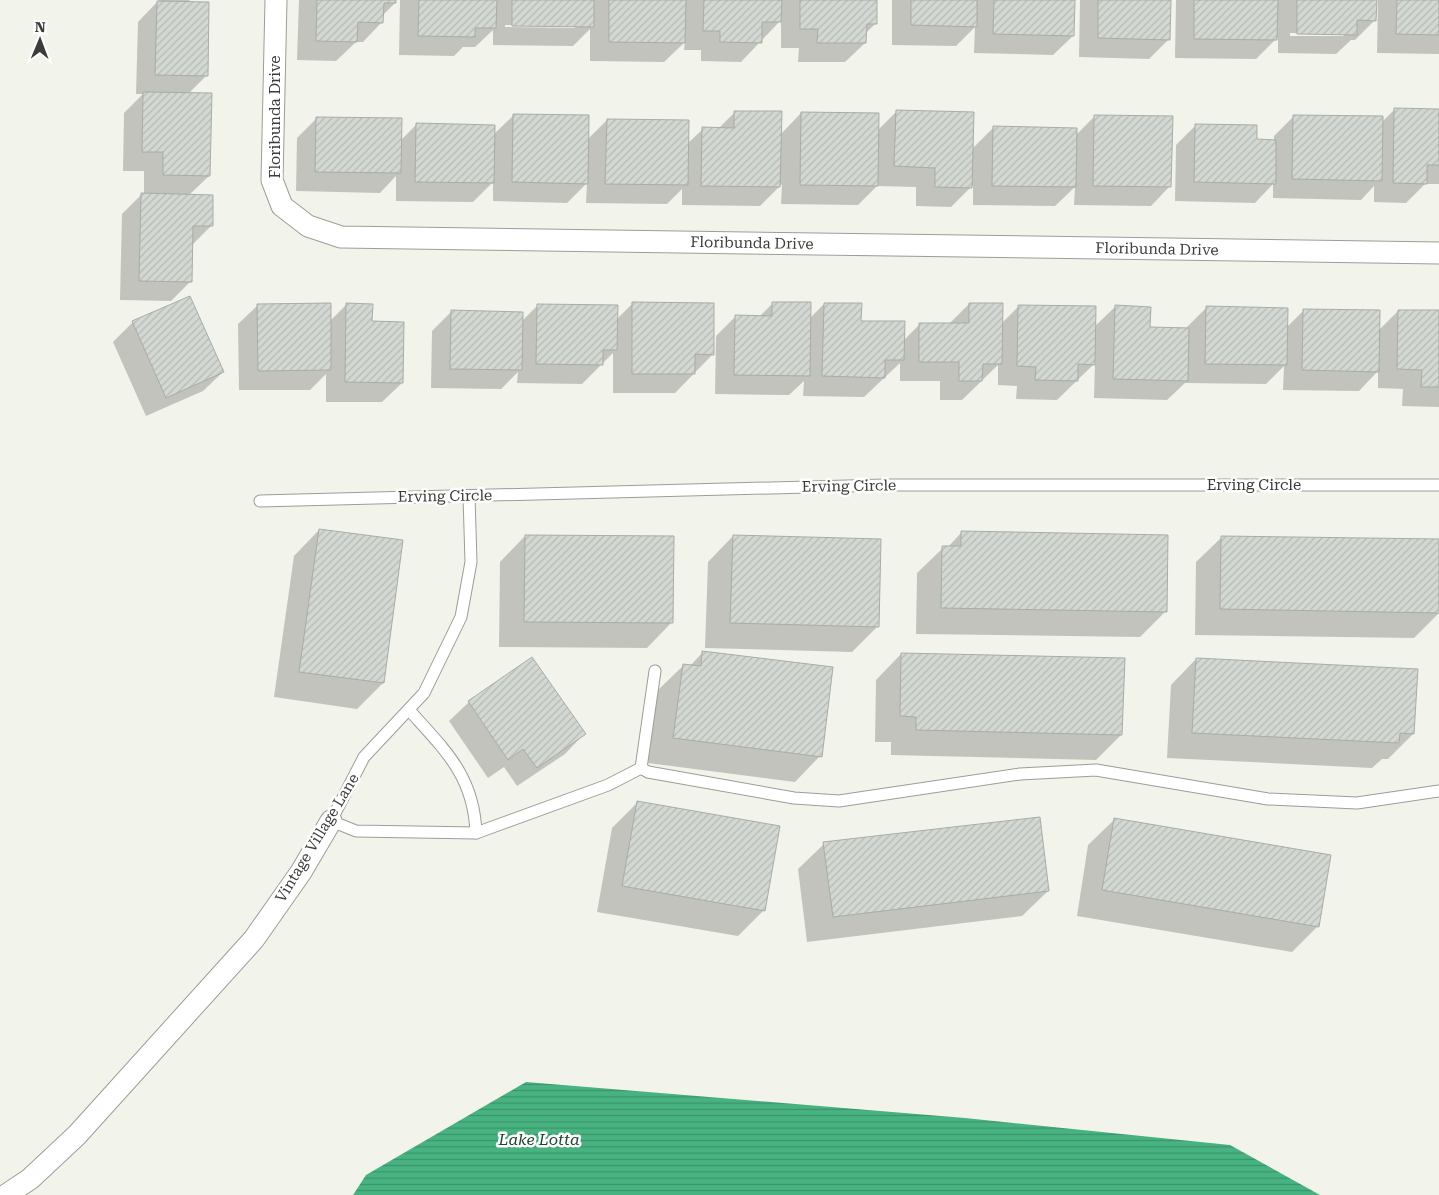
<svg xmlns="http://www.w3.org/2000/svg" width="1439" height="1195" font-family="'Roboto Serif',serif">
  <defs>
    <pattern id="water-rules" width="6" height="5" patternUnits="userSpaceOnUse" patternTransform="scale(1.25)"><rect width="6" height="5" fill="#47b380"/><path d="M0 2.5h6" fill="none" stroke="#3c936a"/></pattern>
    <pattern id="building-hatch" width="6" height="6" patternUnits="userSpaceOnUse" patternTransform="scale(1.25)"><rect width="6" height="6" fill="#d3d8d2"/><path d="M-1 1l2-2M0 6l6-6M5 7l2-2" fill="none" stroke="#b6bab5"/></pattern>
  </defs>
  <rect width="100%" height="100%" fill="#f2f4ec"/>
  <path fill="url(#water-rules)" d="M526 1082 965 1118 1230 1145 1320 1195H353L366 1175Z"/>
  <g fill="#0003" fill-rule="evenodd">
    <path d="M150 0H190L187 3 207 75 188 94 209 176 189 195 211 226 191 246V281L171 301 120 300 122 214 141 195H144V171H123L124 113 143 94H136L138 22 159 0Z"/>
    <path d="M299 0H395V3L382 16V22L363 42H356L336 61 297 60Z"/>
    <path d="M400 0H876L875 24 865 34V43L845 62H798L799 48H781V20L741 62 701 61V50H684L685 42 664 62 590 61V29L573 46 493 45V30L475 47H463L454 56 399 55ZM505 25 575 26V28L505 27Z"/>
    <path d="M892 0H1074L1073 36 1053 55 974 53 975 27 956 46 892 45Z"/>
    <path d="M1080 0H1169V39L1149 59 1079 57Z"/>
    <path d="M1176 0H1375V20L1355 40H1351L1336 54 1278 53V37L1256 59 1175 58ZM1290 33 1345 34 1343 36H1290Z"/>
    <path d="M1378 0H1439V54L1377 53Z"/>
    <path d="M1395 109 1439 110V184H1425L1406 203 1374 202V186L1361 200 1273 198V184L1255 203 1175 201 1176 145 1196 125 1255 141H1274V136L1294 116 1381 123Z"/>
    <path d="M897 111 972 149 993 128 1075 136 1095 116 1170 186 1151 206 1074 205 1075 187 1055 206 973 205V185L951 207 916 206V187L877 186 858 205 781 204 782 184 760 206 682 205V189L667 204 586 203 587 183 567 203 493 201V182L473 202 396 201V176L380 193 296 191 297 138 317 118 400 141 416 125 493 135 514 115 587 140 607 120 687 144 703 129H718L735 112 780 135 801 113 878 130Z"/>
    <path d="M773 303 810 318 824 304 903 341 920 324H949L969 304 1001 324 1019 306 1094 327 1115 307 1149 329H1187V327L1207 307 1286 328 1304 310 1379 330 1398 311 1439 312V407L1402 406 1403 389 1378 388V371L1359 391 1283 390 1284 366 1266 384 1185 383 1167 400 1094 398 1095 363 1057 400 1016 399 1017 386 998 385V365L962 400H940V381H900V363L864 397 803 396 804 381 789 395 715 394 716 336 735 317H759Z"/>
    <path d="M632 304 713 354 675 393H613V353L582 384 517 383 518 372 501 389 431 388 432 331 451 312 521 322 538 305 616 320Z"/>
    <path d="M258 305 330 321 346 305 371 322 402 383 382 402H326V374L310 390H239L238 324Z"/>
    <path d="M133 322 223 372 203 391 146 416 113 342Z"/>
    <path d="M319 530 401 541 383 683 357 709 274 697 294 556Z"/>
    <path d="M961 533 1166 611 1140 637 916 634 917 573 943 548H947Z"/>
    <path d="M525 536 672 622 647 648 499 647 500 562Z"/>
    <path d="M733 536 877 627 852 652 705 648 708 562Z"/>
    <path d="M1222 537 1439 540V613L1414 638 1195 635 1196 562Z"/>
    <path d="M703 652 820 756 795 782 648 763 658 690 684 665 690 666Z"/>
    <path d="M901 654 1121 735 1096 760 891 755V742H875L876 680Z"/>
    <path d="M1196 659 1413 734 1388 759H1382L1372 768 1167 758 1171 685Z"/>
    <path d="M469 702 584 734 565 754 517 786 504 767 488 778 449 721Z"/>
    <path d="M638 802 764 910 738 936 597 912 612 828Z"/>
    <path d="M1114 820 1317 927 1292 952 1077 916 1088 845Z"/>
    <path d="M824 844 1048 891 1022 916 807 942 798 869Z"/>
  </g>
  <g fill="url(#building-hatch)" stroke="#a8ada7">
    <path d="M317 0H396V3H384L383 23 358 22 357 42 316 41Z"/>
    <path d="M419 0H497L496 28H475V37L418 36Z"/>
    <path d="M512 0H594V27L512 26Z"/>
    <path d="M609 0H686L685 43 609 42Z"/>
    <path d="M704 0H782L781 22H762V43L720 42V31H703Z"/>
    <path d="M800 0H877V24H867L866 43H817L818 29H800Z"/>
    <path d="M911 0H977V27L911 25Z"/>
    <path d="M994 0H1075L1074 36 993 34Z"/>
    <path d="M1098 0H1171L1170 40 1098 38Z"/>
    <path d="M1194 0H1278L1277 40 1194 39Z"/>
    <path d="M1297 0H1377L1376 21 1357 20V35L1297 34Z"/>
    <path d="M1397 0H1439V35L1396 34Z"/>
    <path d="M157 1 209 2 208 76 155 75Z"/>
    <path d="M143 92 212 93 210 176 163 175V152H142Z"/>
    <path d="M1394 108 1439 109V165H1427V184L1393 183Z"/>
    <path d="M896 110 974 112 972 188 935 187V168L894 166Z"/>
    <path d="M734 111H782L780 187 701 186 702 127 734 128Z"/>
    <path d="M801 112 879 113 878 186 800 185Z"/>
    <path d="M513 114 589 115 588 184 512 182Z"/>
    <path d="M1094 115 1173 116 1171 187 1093 186Z"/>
    <path d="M1293 115 1383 116 1382 181 1292 179Z"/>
    <path d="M316 117 402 118 401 173 315 172Z"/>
    <path d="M607 119 689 120 688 185 605 184Z"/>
    <path d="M416 123 495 125 494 183 415 182Z"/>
    <path d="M1195 124 1257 125V139L1276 140V184L1194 182Z"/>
    <path d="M993 126 1077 128 1076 187 992 186Z"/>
    <path d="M141 193 213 195V226H193L192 282 139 281Z"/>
    <path d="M190 296 224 372 166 398 132 321Z"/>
    <path d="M632 302 714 303V355L695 354V374H632Z"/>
    <path d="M772 302H811L810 376 734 375 735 315 772 316Z"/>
    <path d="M331 303V370L258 371 257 304Z"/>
    <path d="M346 303 373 304 372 321 404 322 403 383 345 382Z"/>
    <path d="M824 303H862L861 321H905L904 360H885V378L822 376Z"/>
    <path d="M969 303H1003L1002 364H983L982 381H959V362H919V323H969Z"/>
    <path d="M537 304 618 305 617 350H603V365L536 364Z"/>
    <path d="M1018 305 1096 306 1095 365 1078 364V381L1035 380 1036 367 1017 366Z"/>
    <path d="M1115 305 1151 307 1150 327 1189 328 1188 381 1113 379Z"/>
    <path d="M1206 306 1288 308 1287 365 1205 364Z"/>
    <path d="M1303 309 1380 310 1379 372 1302 370Z"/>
    <path d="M451 310 523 312 522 370 450 369Z"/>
    <path d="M1398 310H1439V387H1421L1422 370 1397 369Z"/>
    <path d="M319 529 403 540 384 683 299 672Z"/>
    <path d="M961 531 1168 535 1167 612 941 608 942 546H961Z"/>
    <path d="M525 535 674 536 673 623 524 622Z"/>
    <path d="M733 535 881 539 879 627 730 623Z"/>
    <path d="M1221 536 1439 539V613L1220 609Z"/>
    <path d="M702 651 833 667 822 757 673 738 683 664 701 666Z"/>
    <path d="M901 653 1125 658 1122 735 916 730V717L900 716Z"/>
    <path d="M532 657 586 734 537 768 523 749 508 760 468 701Z"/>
    <path d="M1196 658 1418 669 1414 734 1400 733 1399 743 1192 733Z"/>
    <path d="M637 801 780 826 765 911 622 886Z"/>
    <path d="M1040 817 1049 891 833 917 823 842Z"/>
    <path d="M1114 818 1331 855 1319 927 1102 890Z"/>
  </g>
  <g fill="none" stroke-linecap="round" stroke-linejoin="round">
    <g stroke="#9c9e96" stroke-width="13">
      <g id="lane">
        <path d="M469 496 471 562 461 617 424 693 364 757 331 821 356 831 476 833 608 785 641 768 648 772 794 798 839 801 1020 774 1096 770 1268 799 1357 803 1439 791"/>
        <path d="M260 501 885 485H1439"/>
        <path d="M409 710C445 750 474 776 476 833"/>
        <path d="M641 768 655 671"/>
      </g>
    </g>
    <g stroke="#9c9e96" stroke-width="23">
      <g id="street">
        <path d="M276 0 272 180 282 206 308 226 341 237 1439 253"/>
        <path d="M6 1195 30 1179 77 1135 254 939 301 872 331 821"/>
      </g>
    </g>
    <use href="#lane" stroke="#fff" stroke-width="11"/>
    <use href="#street" stroke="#fff" stroke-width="21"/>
  </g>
  <g text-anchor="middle" stroke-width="5" stroke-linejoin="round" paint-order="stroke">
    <g font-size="15" fill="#3c3d3a" stroke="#fff">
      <text transform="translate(275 117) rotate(-90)" y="5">Floribunda Drive</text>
      <text transform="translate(752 243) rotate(1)" y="5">Floribunda Drive</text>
      <text transform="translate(1157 249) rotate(1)" y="5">Floribunda Drive</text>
      <text x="1254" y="490">Erving Circle</text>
      <text transform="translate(849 486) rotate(-1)" y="5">Erving Circle</text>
      <text transform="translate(445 496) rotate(-1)" y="5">Erving Circle</text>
      <text transform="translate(317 838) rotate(-59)" y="5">Vintage Village Lane</text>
    </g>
    <g font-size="16" font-style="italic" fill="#194630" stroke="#fff">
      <text x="539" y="1145">Lake Lotta</text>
    </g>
  </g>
  <g transform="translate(40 40) rotate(1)" stroke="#ffffff" stroke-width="4" paint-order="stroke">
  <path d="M0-4L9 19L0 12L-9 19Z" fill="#3c3d3a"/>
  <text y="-8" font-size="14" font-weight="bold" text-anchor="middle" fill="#3c3d3a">N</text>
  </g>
</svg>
